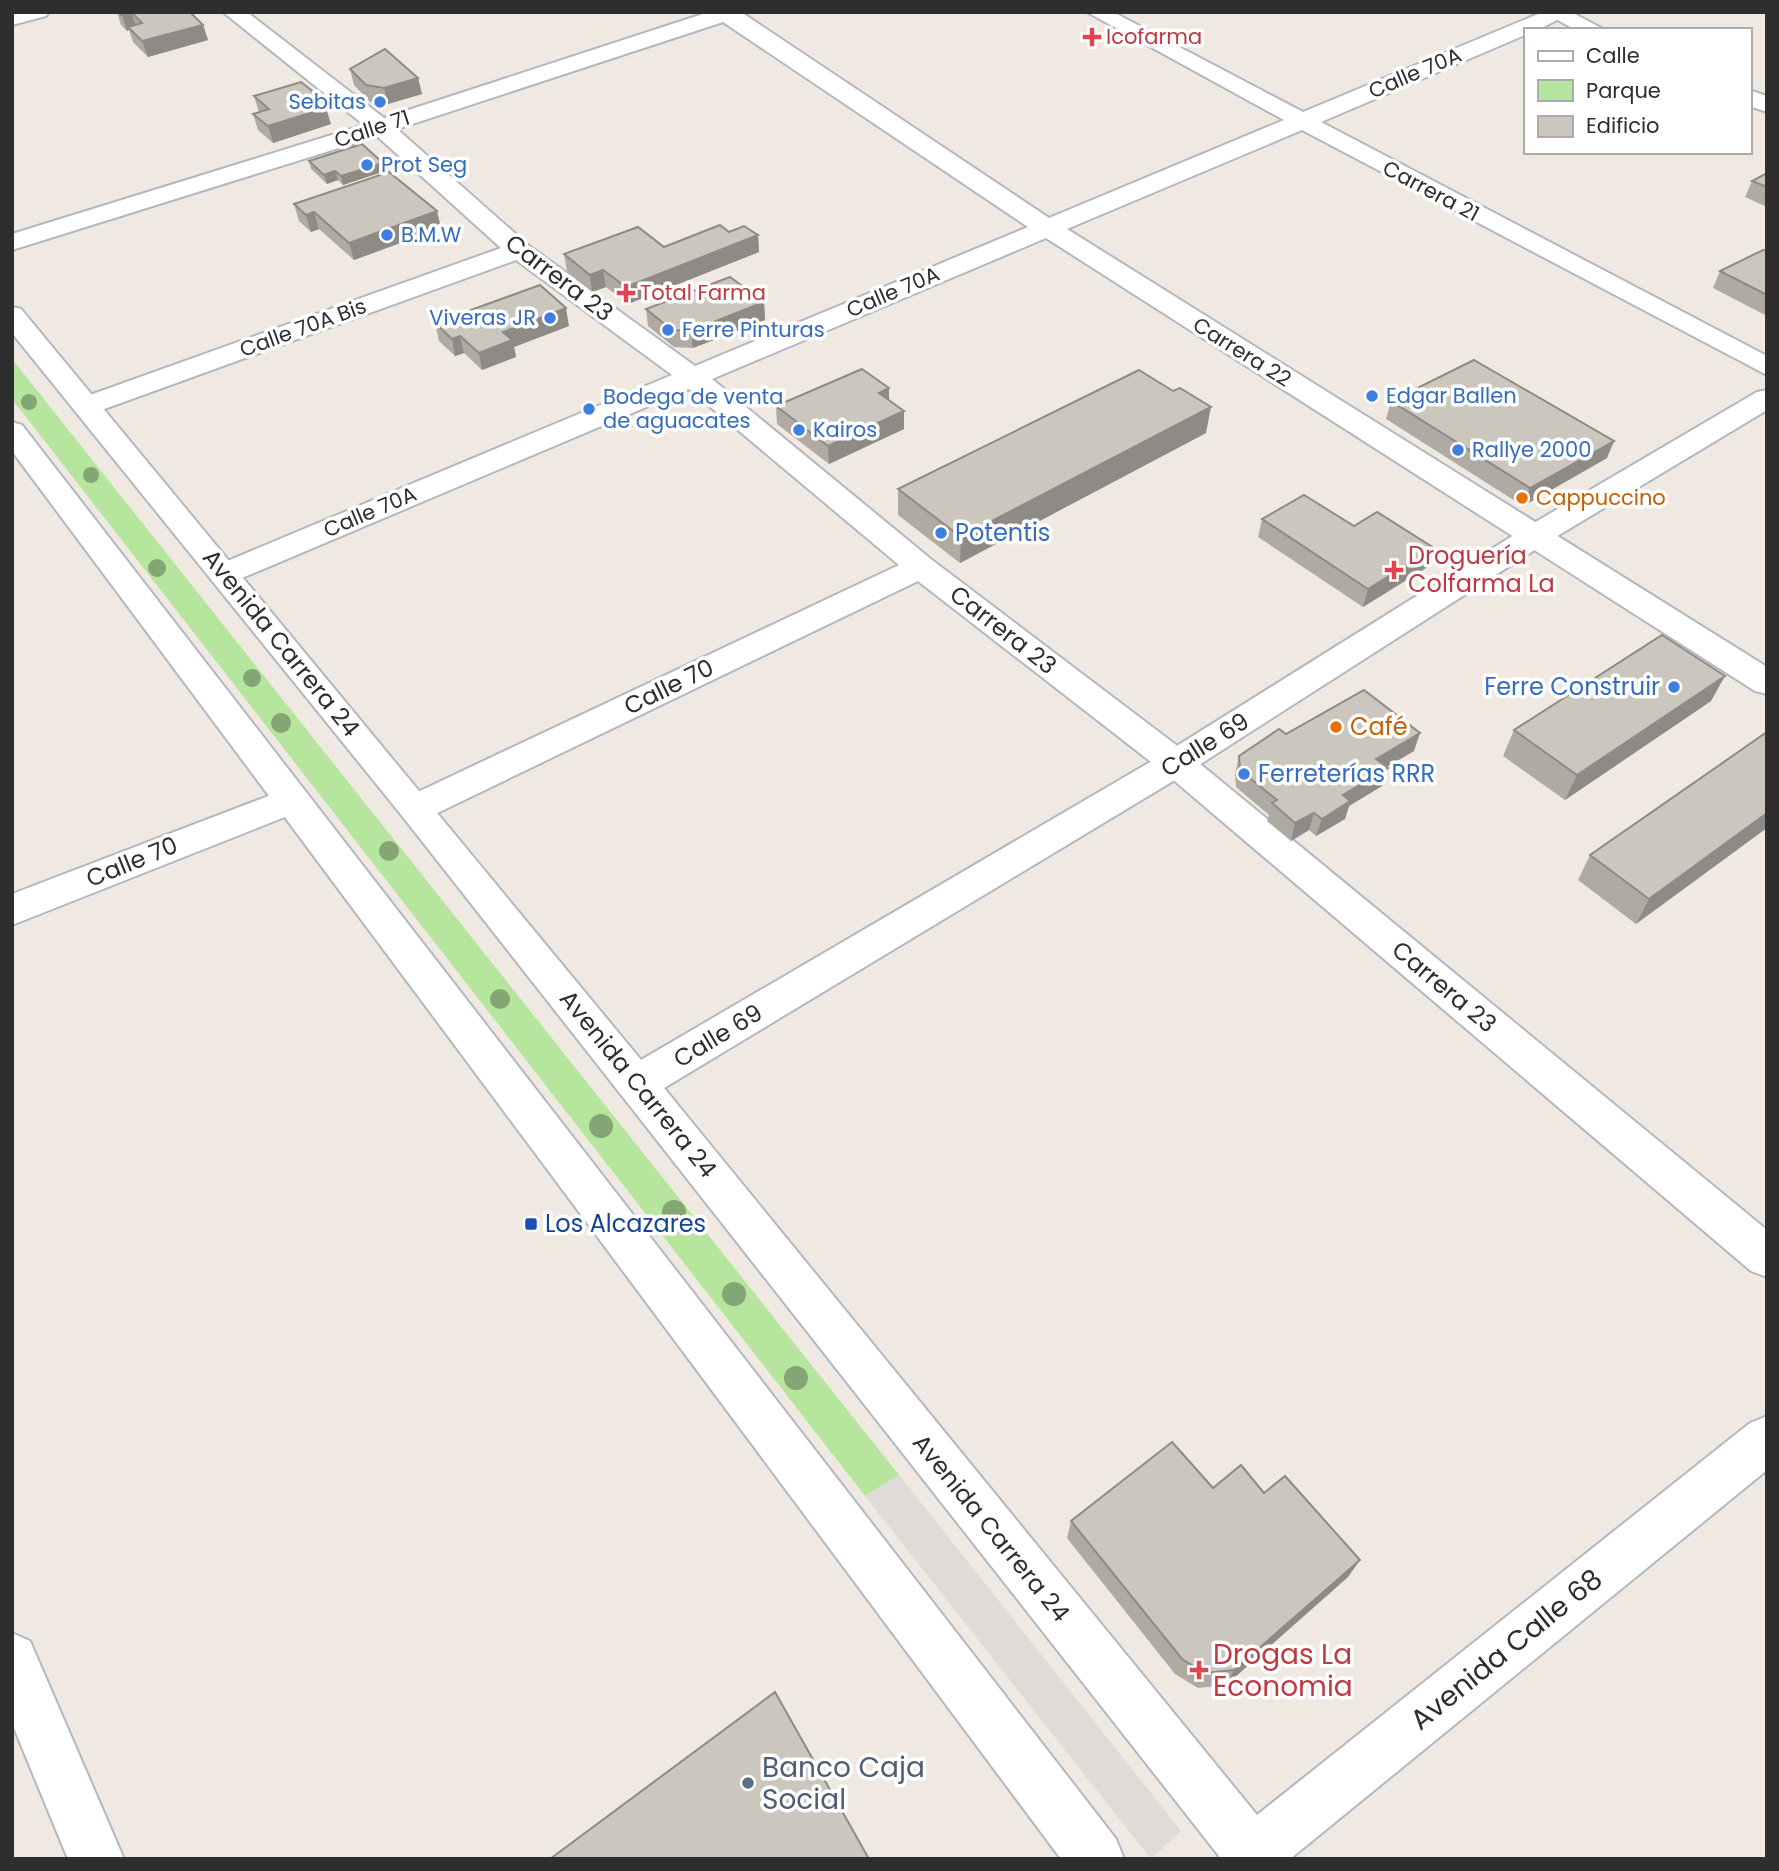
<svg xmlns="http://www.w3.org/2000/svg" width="1779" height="1871" font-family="Poppins,sans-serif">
  <rect width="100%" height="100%" fill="#efe9e1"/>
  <path fill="#b6e59e" d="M12 359 899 1475 865 1496 12 399Z"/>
  <path fill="#dfdcd8" d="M899 1475 1181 1831 1151 1859 865 1496Z"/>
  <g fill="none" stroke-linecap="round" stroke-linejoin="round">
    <g stroke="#b4b7c1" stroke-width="4">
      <g id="street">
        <path d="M49 12 46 16 12 25V13Z"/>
        <path d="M223 12H247L384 118 709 12H741L1049 218 1284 120 1087 12H1113L1303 112 1543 12H1572L1538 30H1525V35L1321 122 1767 356V375L1302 130 1067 229 1767 667V694L1755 691 1046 238 712 379 932 560 1188 754 1767 1230V1277L1751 1271 1164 772 918 581 429 817 416 821 403 817 398 808 403 799 899 565 689 389 235 581 224 584 213 581 208 574 213 567 672 375 516 260 96 412 86 415 76 412 72 406 76 400 501 248 377 136 12 250V234L364 125ZM723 22 1028 227 695 366 528 245 397 129Z"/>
        <path d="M292 787 305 791 310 800 305 809 12 925V894Z"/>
        <path d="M12 1633 30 1641 124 1859H68L12 1723Z"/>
      </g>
    </g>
    <g stroke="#b4b7c1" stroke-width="4">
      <g id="secondary">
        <path d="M1543 12H1571L1605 30H1576Z"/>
        <path d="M1749 90 1767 96V112L1749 106Z"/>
        <path d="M12 307 21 309 641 1060 1164 754 1522 530 1757 392 1767 390V410L1544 544 1188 772 664 1088 1257 1815 1750 1423 1767 1416V1470L1290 1859H1218L1219 1856 403 817 12 333Z"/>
        <path d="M12 422 22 425 1116 1839 1124 1859H1061L12 451Z"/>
      </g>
    </g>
    <use href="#street" fill="#fff" fill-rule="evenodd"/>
    <use href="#secondary" fill="#fff" fill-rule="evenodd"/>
  </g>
  <g fill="#84a574">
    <circle cx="29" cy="402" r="8"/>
    <circle cx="91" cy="475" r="8"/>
    <circle cx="157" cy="568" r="9"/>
    <circle cx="252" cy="678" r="9"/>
    <circle cx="281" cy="723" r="10"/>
    <circle cx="389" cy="851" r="10"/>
    <circle cx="500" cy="999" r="10"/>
    <circle cx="601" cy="1126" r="12"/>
    <circle cx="674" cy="1212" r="12"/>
    <circle cx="734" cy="1294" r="12"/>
    <circle cx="796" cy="1378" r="12"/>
  </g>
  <g fill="#afaba4">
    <path d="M117 12H190L203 25 208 40 148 57 133 42 129 30 127 31 121 25Z"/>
    <path d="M350 69 418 78 422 94 388 104 370 102 354 85Z"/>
    <path d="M254 96 331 124 273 143 258 130 253 114 259 112Z"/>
    <path d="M309 161 383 163 385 171 343 185 338 180 327 184 311 169Z"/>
    <path d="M1767 173V207L1745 197 1752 181Z"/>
    <path d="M294 204 441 228 354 260 319 229 311 232 299 221Z"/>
    <path d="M729 232 758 235 759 252 628 304 606 287 592 292 567 271 564 254 664 247Z"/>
    <path d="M1767 251V316L1713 288 1720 271Z"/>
    <path d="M764 302 765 320 693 348 674 347 648 326 646 309Z"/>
    <path d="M435 323 569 326 514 347 516 357 482 370 464 353 455 356 439 341Z"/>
    <path d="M1173 391 1206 433 960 563 898 515V489Z"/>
    <path d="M889 400 904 411V429L829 464 777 424 776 406Z"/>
    <path d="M1391 401 1607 458 1523 506 1386 419Z"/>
    <path d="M1262 519 1354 526 1429 566 1363 607 1258 537Z"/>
    <path d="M1711 701 1565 800 1503 756 1514 730Z"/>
    <path d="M1767 732 1636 924 1578 880 1590 855Z"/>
    <path d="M1286 734 1414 751 1386 767 1382 786 1349 806 1345 819 1316 836 1309 830 1291 841 1267 821 1269 815 1236 787 1235 774 1239 756Z"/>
    <path d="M1213 1488 1264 1493 1348 1577 1226 1685 1198 1688 1175 1674 1067 1538 1071 1521Z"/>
  </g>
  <g fill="#8e8b86">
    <path d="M131 12 137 28 128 27 129 30 127 31 122 15Z"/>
    <path d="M203 25 208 40 148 57 142 41Z"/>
    <path d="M418 78 422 94 388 104 384 88Z"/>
    <path d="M321 98 324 109 326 108 331 124 273 143 268 126Z"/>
    <path d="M383 163 385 171 343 185 341 176Z"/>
    <path d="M335 171 338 180 327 184 324 175Z"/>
    <path d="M437 211 441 228 354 260 349 243Z"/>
    <path d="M314 212 319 229 311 232 306 215Z"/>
    <path d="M758 235 759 252 628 304 626 287Z"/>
    <path d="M603 270 606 287 592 292 590 275Z"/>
    <path d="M764 302 765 320 693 348 691 331Z"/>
    <path d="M566 308 569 326 514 347 516 357 482 370 479 353 503 332Z"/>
    <path d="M460 336 464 353 455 356 452 339Z"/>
    <path d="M889 388V406L879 393Z"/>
    <path d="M1211 407 1206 433 960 563 961 537Z"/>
    <path d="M904 411V429L829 464 828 446Z"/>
    <path d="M1614 441 1607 458 1523 506 1530 488Z"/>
    <path d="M1434 548 1429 566 1363 607 1368 589Z"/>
    <path d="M1725 676 1711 701 1565 800 1577 775Z"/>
    <path d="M1420 733 1414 751 1371 776 1376 759Z"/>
    <path d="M1388 768 1382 786 1349 806 1345 819 1316 836 1322 819 1343 795Z"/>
    <path d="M1314 813 1309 830 1291 841 1295 823Z"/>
    <path d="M1767 813V828L1636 924 1649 899Z"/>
    <path d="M1360 1560 1348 1577 1226 1685 1234 1670Z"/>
  </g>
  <g fill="#cbc7bf" stroke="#8e8b86" stroke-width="2">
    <path d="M119 12H190L203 25 142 41 128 27 142 23 131 12 122 15Z"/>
    <path d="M385 49 418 78 384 88 366 85 350 69Z"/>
    <path d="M301 82 321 98 316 99 326 108 268 126 253 114 269 109 254 96Z"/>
    <path d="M362 144 383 163 341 176 335 171 324 175 309 161Z"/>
    <path d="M389 172 437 211 349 243 314 212 306 215 294 204Z"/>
    <path d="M1767 173V187L1752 181Z"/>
    <path d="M720 225 729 232 744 226 758 235 626 287 603 270 590 275 564 254 638 227 664 247Z"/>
    <path d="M1763 250 1767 251V295L1720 271Z"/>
    <path d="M730 277 764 302 691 331 672 330 646 309Z"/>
    <path d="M540 285 566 308 503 332 512 340 479 353 460 336 452 339 435 323Z"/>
    <path d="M1474 360 1614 441 1530 488 1391 401Z"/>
    <path d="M862 369 889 388 879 393 904 411 828 446 776 406Z"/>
    <path d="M1139 370 1173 391 1180 388 1211 407 961 537 898 489Z"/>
    <path d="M1304 495 1354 526 1377 512 1434 548 1368 589 1262 519Z"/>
    <path d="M1662 635 1725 676 1577 775 1514 730Z"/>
    <path d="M1364 690 1420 733 1376 759 1388 768 1343 795 1350 801 1322 819 1314 813 1295 823 1272 803 1277 800 1240 770 1239 756 1279 729 1286 734Z"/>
    <path d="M1767 732V813L1649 899 1590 855Z"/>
    <path d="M1172 1442 1213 1488 1241 1465 1264 1493 1285 1476 1360 1560 1234 1670 1205 1673 1182 1659 1071 1521Z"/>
    <path d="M775 1692 869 1859H550Z"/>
  </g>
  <g fill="#e0444e" stroke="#fff" stroke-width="2.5">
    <path d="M1088.5 26.5h7v7h7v7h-7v7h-7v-7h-7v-7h7z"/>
    <path d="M622.5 282.5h7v7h7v7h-7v7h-7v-7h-7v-7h7z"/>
    <path d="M1390.5 559.5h7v7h7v7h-7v7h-7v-7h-7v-7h7z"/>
    <path d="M1195.5 1659.5h7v7h7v7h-7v7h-7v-7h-7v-7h7z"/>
  </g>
  <g fill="#3f7fe0" stroke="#fff" stroke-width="2.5">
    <circle cx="380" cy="102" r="7"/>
    <circle cx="367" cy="165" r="7"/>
    <circle cx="387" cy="235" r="7"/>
    <circle cx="550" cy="318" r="7"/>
    <circle cx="668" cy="330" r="7"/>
    <circle cx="1372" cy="396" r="7"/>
    <circle cx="589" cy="409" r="7"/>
    <circle cx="799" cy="430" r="7"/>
    <circle cx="1458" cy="450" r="7"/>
    <circle cx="941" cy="533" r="7"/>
    <circle cx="1674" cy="687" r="7"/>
    <circle cx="1244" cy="774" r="7"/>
  </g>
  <g fill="#e8710a" stroke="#fff" stroke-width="2.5">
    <circle cx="1522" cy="498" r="7"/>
    <circle cx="1336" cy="727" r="7"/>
  </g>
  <rect fill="#1a4fb4" stroke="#fff" stroke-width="2.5" x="524" y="1217" width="14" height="14" rx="3.5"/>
  <circle fill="#5c6f8a" stroke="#fff" stroke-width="2.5" cx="748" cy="1783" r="7"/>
  <g text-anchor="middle" stroke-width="7" stroke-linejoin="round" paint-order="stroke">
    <g font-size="21" fill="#be3a42" stroke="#fff" text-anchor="start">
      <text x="1106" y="44">Icofarma</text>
      <text x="640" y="300">Total Farma</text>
    </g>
    <g font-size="21" fill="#2e2e2e" stroke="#fff">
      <text transform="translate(1415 73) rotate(-23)" y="7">Calle 70A</text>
      <text transform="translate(372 129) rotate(-18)" y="7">Calle 71</text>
      <text transform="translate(1431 191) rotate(28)" y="7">Carrera 21</text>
      <text transform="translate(893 292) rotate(-23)" y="7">Calle 70A</text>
      <text transform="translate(303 328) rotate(-20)" y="7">Calle 70A Bis</text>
      <text transform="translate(1242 352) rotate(32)" y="7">Carrera 22</text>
      <text transform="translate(370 512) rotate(-23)" y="7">Calle 70A</text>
    </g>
    <g font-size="21" fill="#366cbe" stroke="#fff" text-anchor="start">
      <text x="366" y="109" text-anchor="end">Sebitas</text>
      <text x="381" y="172">Prot Seg</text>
      <text x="401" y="242">B.M.W</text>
      <text x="536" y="325" text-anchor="end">Viveras JR</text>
      <text x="682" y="337">Ferre Pinturas</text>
      <text x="1386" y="403">Edgar Ballen</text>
      <text x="603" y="404">Bodega de venta<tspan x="603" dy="24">de aguacates</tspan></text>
      <text x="813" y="437">Kairos</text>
      <text x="1472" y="457">Rallye 2000</text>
    </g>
    <g font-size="21" fill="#c56008" stroke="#fff" text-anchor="start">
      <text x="1536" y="505">Cappuccino</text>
    </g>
    <g font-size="24" fill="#2e2e2e" stroke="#fff">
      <text transform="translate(559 278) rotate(37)" y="8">Carrera 23</text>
      <text transform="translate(1003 630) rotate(38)" y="8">Carrera 23</text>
      <text transform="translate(281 643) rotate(51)" y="8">Avenida Carrera 24</text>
      <text transform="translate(669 687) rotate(-26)" y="8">Calle 70</text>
      <text transform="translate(1205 745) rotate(-32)" y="8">Calle 69</text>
      <text transform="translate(132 862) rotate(-22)" y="8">Calle 70</text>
      <text transform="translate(1444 987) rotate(40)" y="8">Carrera 23</text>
      <text transform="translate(718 1036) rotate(-31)" y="8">Calle 69</text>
      <text transform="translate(638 1084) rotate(51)" y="8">Avenida Carrera 24</text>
      <text transform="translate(991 1528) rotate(51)" y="8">Avenida Carrera 24</text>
    </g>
    <g font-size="24" fill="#366cbe" stroke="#fff" text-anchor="start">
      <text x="955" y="541">Potentis</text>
      <text x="1660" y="695" text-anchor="end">Ferre Construir</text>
      <text x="1258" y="782">Ferreterías RRR</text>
    </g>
    <g font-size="24" fill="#be3a42" stroke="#fff" text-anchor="start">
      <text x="1408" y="564">Droguería<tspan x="1408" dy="28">Colfarma La</tspan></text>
    </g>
    <g font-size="24" fill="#c56008" stroke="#fff" text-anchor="start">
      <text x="1350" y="735">Café</text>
    </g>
    <g font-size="24" fill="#164399" stroke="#fff" text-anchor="start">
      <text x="545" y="1232">Los Alcazares</text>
    </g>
    <g font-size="28" fill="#2e2e2e" stroke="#fff">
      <text transform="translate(1506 1649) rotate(-39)" y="10">Avenida Calle 68</text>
    </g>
    <g font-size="28" fill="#be3a42" stroke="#fff" text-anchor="start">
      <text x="1213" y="1664">Drogas La<tspan x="1213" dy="32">Economia</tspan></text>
    </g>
    <g font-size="28" fill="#4e5e75" stroke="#fff" text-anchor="start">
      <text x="762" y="1777">Banco Caja<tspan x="762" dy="32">Social</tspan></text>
    </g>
  </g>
  <rect width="1779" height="1871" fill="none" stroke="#2e2e2e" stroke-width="28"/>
  <rect x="1524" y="28" width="228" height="126" fill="#ffffff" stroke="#ababab" stroke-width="2"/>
  <rect x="1538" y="51" width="35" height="10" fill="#ffffff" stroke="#ababab" stroke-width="2"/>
  <text x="1586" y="63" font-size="21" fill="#2e2e2e">Calle</text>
  <rect x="1538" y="80" width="35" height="21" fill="#b6e59e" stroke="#ababab" stroke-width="2"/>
  <text x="1586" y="98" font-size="21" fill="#2e2e2e">Parque</text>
  <rect x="1538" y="116" width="35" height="21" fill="#cbc7bf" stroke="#ababab" stroke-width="2"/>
  <text x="1586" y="133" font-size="21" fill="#2e2e2e">Edificio</text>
</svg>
